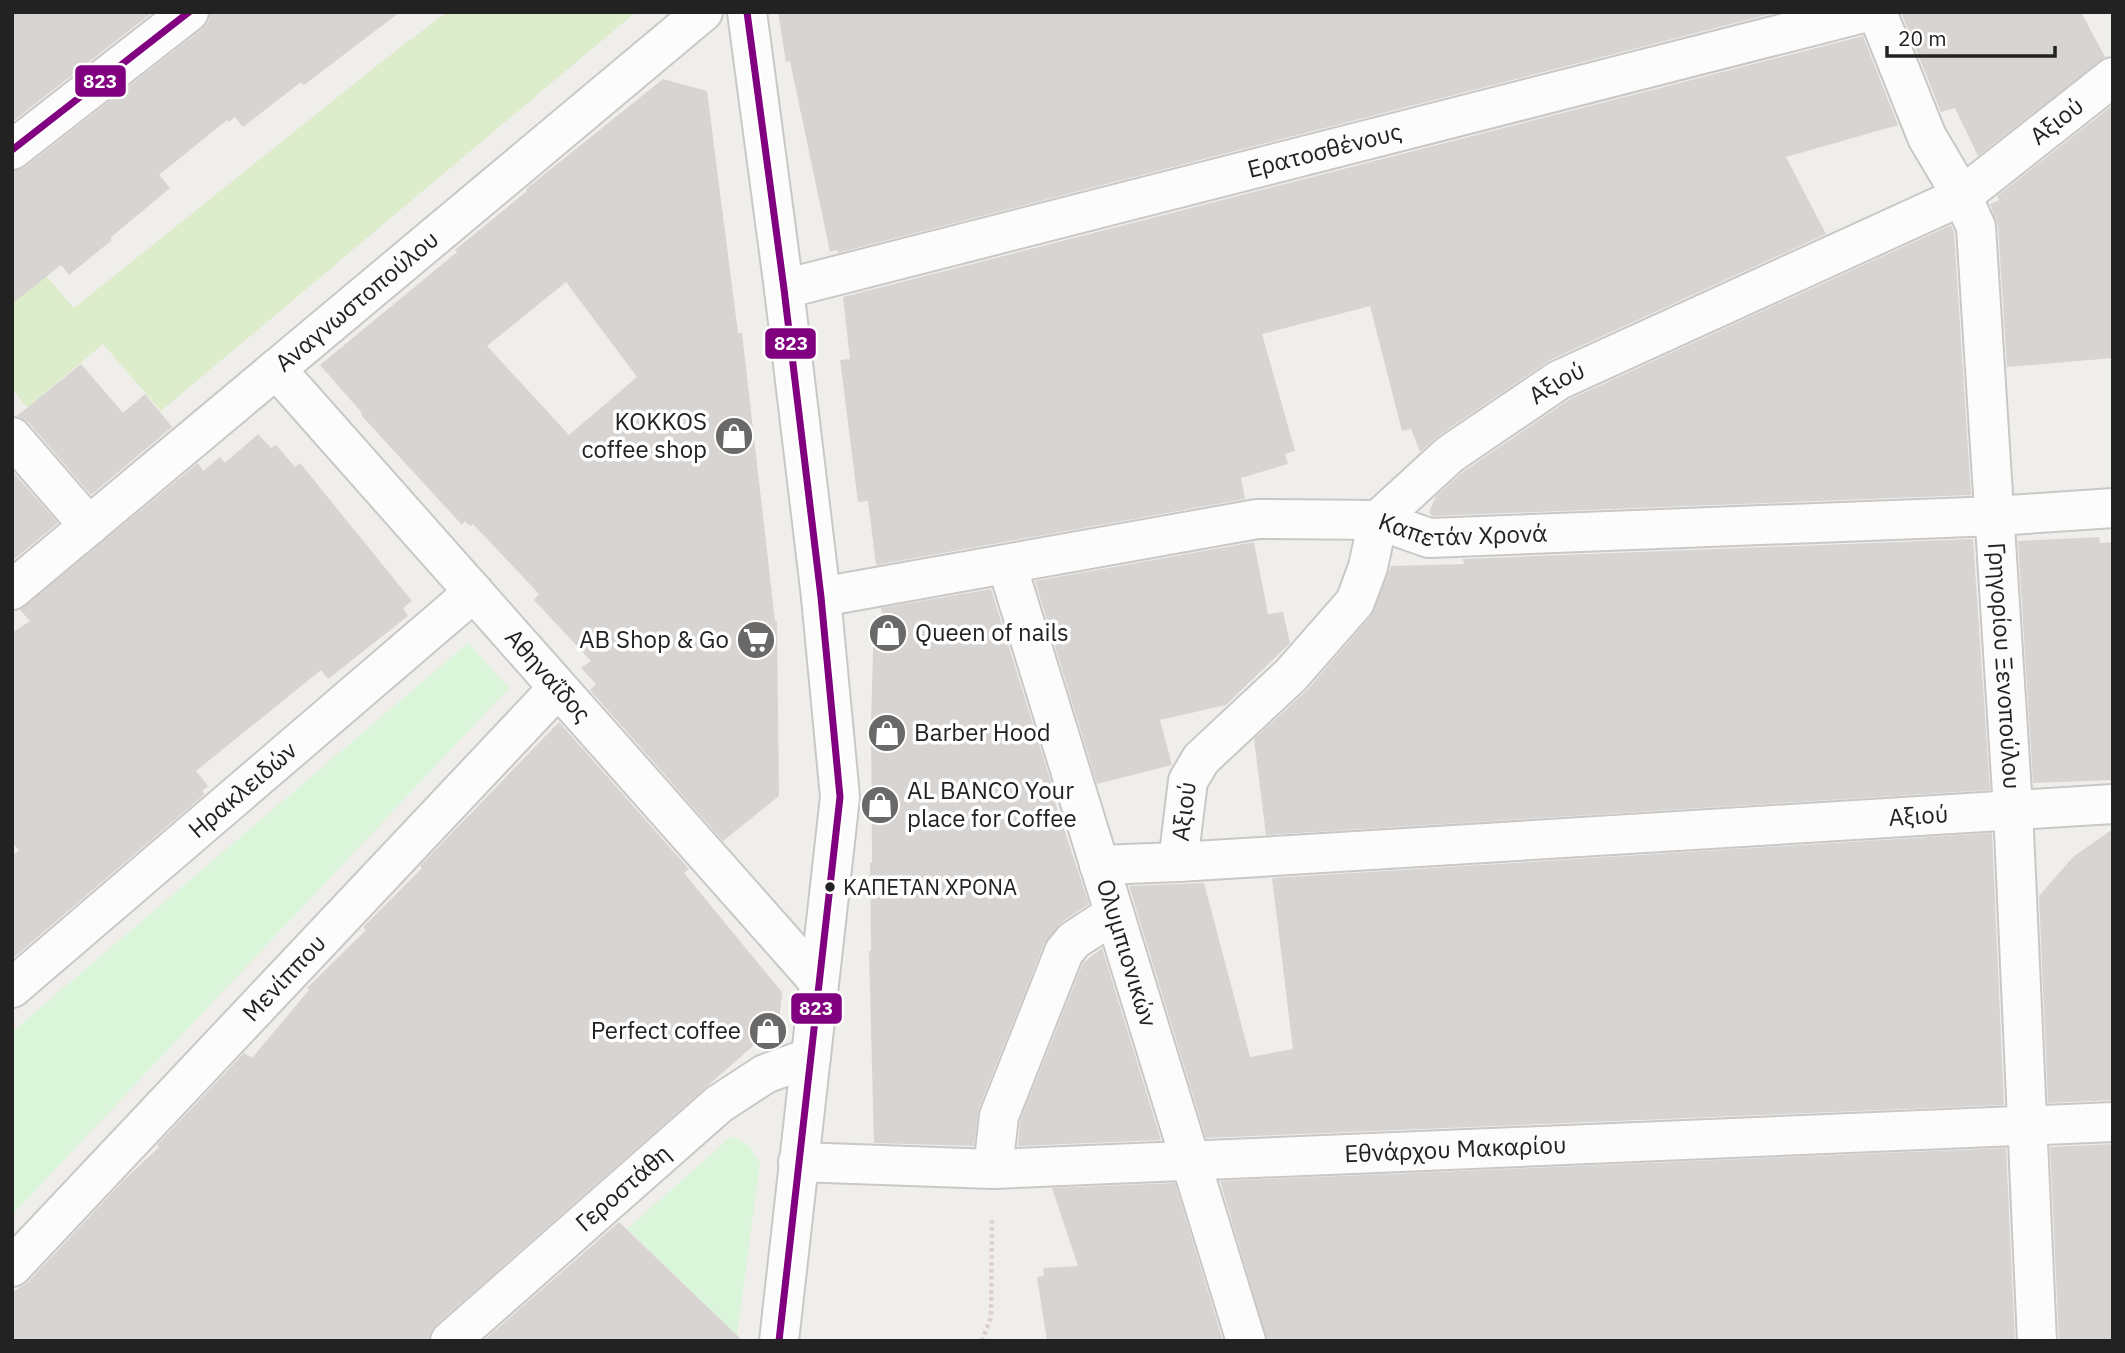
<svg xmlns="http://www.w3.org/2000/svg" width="2125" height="1353" font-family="'IBM Plex Sans',sans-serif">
  <rect width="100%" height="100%" fill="#f0eeeb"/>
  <path fill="#ddeccb" d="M447 12H636L161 411 103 344 27 408 12 388V304L46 276 74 308 385 59Z"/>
  <g fill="#daf5da">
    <path d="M468 643 509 688 12 1215V1032Z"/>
    <path d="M732 1136 748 1145 760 1163 737 1335 627 1229Z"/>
  </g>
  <g fill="#d7d4d2" fill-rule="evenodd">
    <path d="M12 12H153L12 122Z"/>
    <path d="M210 12H400L304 85 301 82 243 127 235 117 229 122 227 120 159 175 170 188 110 238 112 240 69 275 61 265 12 304V171L25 167 202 29 209 21Z"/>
    <path d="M778 12H1778L837 253V250L830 252 790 61 786 62Z"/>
    <path d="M1901 12H2081L2105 57 1978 156 1955 108 1941 112Z"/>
    <path d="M1863 36 1898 125 1786 157 1826 234 1550 360 1438 436 1420 452 1411 429 1402 431 1370 306 1262 334 1295 451 1285 454 1288 464 1241 478 1245 499 876 565 868 501 858 502 840 360 850 359 843 297Z"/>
    <path d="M663 79 707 91 738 333H742L775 621 777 622 779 796 723 841 590 690 596 684 581 668 591 661 534 600 539 594 473 524 470 526 465 521 462 525 361 415 362 413 320 365 457 252 455 250 527 191 526 189ZM566 282 637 377 569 435 487 346Z"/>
    <path d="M2113 105V358L2007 367 1998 226 1990 204 1999 200 1997 196Z"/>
    <path d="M1951 225 1954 232 1971 495 1432 516 1429 512 1436 496 1464 471 1570 399Z"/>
    <path d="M81 364 123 413 145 394 172 427 91 495 29 423 17 416Z"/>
    <path d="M258 434 271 448 276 445 295 467 300 463 412 601 403 608 408 616 328 679 321 670 196 771 208 786 202 791 205 794 12 959V852L14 854 19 850 12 843V633L30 621 20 610 198 463 203 471 220 457 225 463Z"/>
    <path d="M12 471 58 523 12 561Z"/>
    <path d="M2099 537 2100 543 2113 542V780L2033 783 2018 541Z"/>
    <path d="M1973 539 1990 790 1266 835 1254 739 1307 690 1371 616 1391 566 1465 564 1462 559Z"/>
    <path d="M1254 542 1268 614 1283 612 1290 643 1226 705 1160 720 1172 765 1097 784 1035 581Z"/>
    <path d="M991 589 1055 795 1053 796 1089 904 1062 922 1044 944 979 1108 974 1146 874 1143 869 951H871L870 863H872L871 723 874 617 882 615 881 608Z"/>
    <path d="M559 722 689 869 684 873 782 992 779 1023 436 1325 430 1333 429 1341H12V1293L28 1282 122 1182 159 1147 157 1145 244 1053 252 1058 309 990 307 988 366 930 363 927 422 868 420 866Z"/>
    <path d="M2113 829V1100L2048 1103 2039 896 2073 857Z"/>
    <path d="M1992 833 2004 1105 1206 1138 1129 886 1204 883 1250 1057 1293 1049 1272 878Z"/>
    <path d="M1102 948 1161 1140 1018 1146 1020 1121 1083 963Z"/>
    <path d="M2113 1144V1341H2059L2050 1147Z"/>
    <path d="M2006 1148 2015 1341H1267L1220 1181Z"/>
    <path d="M1175 1183 1223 1341H1047L1037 1277 1044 1276 1043 1268 1078 1266 1052 1188Z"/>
    <path d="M619 1222 743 1341H483Z"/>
  </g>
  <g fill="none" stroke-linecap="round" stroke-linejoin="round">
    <g stroke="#c9c8c7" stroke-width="42">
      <g id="minor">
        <path d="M747 12 784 289 821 597 840 797 779 1341"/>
        <path id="s1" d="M1877 12 1927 137 1962 196 1976 227 2013 809 2037 1341"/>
        <path d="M12 150 189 12"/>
        <path id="s2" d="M784 289 1867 12"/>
        <path id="s3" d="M276 369 819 982"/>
        <path d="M12 437 89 526"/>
        <path id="s4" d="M1007 565 1246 1341"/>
        <path id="s5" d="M12 590 703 12"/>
        <path id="s6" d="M821 597 1257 519 1378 520 1429 538 1995 516 2113 508"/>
        <path id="s7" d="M1178 862 1188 781 1201 759 1291 675 1355 602 1368 567 1378 520 1450 454 1559 380 1962 196 2113 77"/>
        <path id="s8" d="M1099 865 1178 862 2113 804"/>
        <path id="s9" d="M12 988 474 592"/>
        <path id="s10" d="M798 1162 993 1169 2113 1122"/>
        <path d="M993 1169 999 1116 1064 952 1074 940 1114 914"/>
        <path id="s11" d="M12 1267 558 688"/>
        <path id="s12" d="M450 1341 719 1104 765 1074 811 1057"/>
      </g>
    </g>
    <path stroke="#dccecd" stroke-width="4.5" stroke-dasharray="3.5 3.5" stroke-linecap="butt" d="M982 1341 991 1317 992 1217"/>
    <use href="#minor" stroke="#fdfcfc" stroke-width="38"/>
    <g stroke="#fff" stroke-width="12">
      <g id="bus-1">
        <path d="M747 12 784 289 821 597 840 797 779 1341"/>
        <path d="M12 150 189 12"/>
      </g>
    </g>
    <use href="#bus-1" stroke="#800080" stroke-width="7"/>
  </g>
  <defs>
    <g id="shop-disc" transform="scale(2.0125)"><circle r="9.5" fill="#6a6968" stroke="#fff"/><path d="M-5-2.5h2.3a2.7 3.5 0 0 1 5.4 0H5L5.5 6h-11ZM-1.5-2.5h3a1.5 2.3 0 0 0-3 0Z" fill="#fff"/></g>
    <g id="supermarket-disc" transform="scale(2.0125)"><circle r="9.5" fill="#6a6968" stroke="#fff"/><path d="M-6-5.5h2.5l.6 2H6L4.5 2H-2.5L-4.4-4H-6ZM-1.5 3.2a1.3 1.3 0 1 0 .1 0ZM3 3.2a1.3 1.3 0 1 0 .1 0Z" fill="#fff"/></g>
  </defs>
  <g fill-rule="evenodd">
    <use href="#shop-disc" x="734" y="436"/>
    <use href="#shop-disc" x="888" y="633"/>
    <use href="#supermarket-disc" x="756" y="640"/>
    <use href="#shop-disc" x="887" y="733"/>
    <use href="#shop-disc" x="880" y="805"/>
    <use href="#shop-disc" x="768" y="1031"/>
  </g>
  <circle fill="#222" stroke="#fff" stroke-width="2.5" cx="830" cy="887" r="6"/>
  <g text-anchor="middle" stroke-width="7" stroke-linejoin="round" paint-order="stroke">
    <g font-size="22" fill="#222" stroke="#fff" text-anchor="start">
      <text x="843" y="895">ΚΑΠΕΤΑΝ ΧΡΟΝΑ</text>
    </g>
    <g font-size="24" fill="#222" stroke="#fff">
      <text dy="8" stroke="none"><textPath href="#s7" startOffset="1206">Αξιού</textPath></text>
      <text dy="8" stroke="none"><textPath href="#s2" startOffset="558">Ερατοσθένους</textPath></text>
      <text dy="8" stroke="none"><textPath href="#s5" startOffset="450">Αναγνωστοπούλου</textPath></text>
      <text dy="8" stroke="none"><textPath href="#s7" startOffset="639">Αξιού</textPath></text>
      <text dy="8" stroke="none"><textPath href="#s6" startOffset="651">Καπετάν Χρονά</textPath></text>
      <text dy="8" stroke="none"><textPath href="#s1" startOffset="677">Γρηγορίου Ξενοπούλου</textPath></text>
      <text dy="8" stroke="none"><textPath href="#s3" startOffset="410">Αθηναΐδος</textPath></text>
      <text dy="8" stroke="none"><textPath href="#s9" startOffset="304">Ηρακλειδών</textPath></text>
      <text dy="8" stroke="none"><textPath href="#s7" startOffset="51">Αξιού</textPath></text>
      <text dy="8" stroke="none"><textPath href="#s8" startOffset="821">Αξιού</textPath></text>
      <text dy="8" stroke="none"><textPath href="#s4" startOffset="406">Ολυμπιονικών</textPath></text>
      <text dy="8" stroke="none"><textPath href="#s11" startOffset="397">Μενίππου</textPath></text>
      <text dy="8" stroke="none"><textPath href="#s10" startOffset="658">Εθνάρχου Μακαρίου</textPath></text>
      <text dy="8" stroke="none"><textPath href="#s12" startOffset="231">Γεροστάθη</textPath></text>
    </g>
    <g font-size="24" fill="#222" stroke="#fff" text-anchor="end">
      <text x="707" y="430">KOKKOS<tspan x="707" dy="28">coffee shop</tspan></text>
      <text x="915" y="641" text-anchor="start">Queen of nails</text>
      <text x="729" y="648">AB Shop &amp; Go</text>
      <text x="914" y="741" text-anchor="start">Barber Hood</text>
      <text x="907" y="799" text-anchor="start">AL BANCO Your<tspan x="907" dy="28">place for Coffee</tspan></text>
      <text x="741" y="1039">Perfect coffee</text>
    </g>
  </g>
  <g stroke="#fff" stroke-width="2.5">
    <rect x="74" y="64" width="53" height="34" rx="7" fill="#800080"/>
    <rect x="764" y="327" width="53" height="33" rx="7" fill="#800080"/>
    <rect x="790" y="992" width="53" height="33" rx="7" fill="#800080"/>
  </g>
  <g font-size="19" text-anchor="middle" font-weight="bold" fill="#fff">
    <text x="100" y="88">823</text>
    <text x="791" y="350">823</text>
    <text x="816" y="1015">823</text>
  </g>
  <rect width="2125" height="1353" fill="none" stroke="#222222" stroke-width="28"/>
  <path d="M1887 46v10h168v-10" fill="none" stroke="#222222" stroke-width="3.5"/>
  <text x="1898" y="46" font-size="21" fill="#222222" stroke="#ffffff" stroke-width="5" paint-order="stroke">20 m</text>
</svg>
